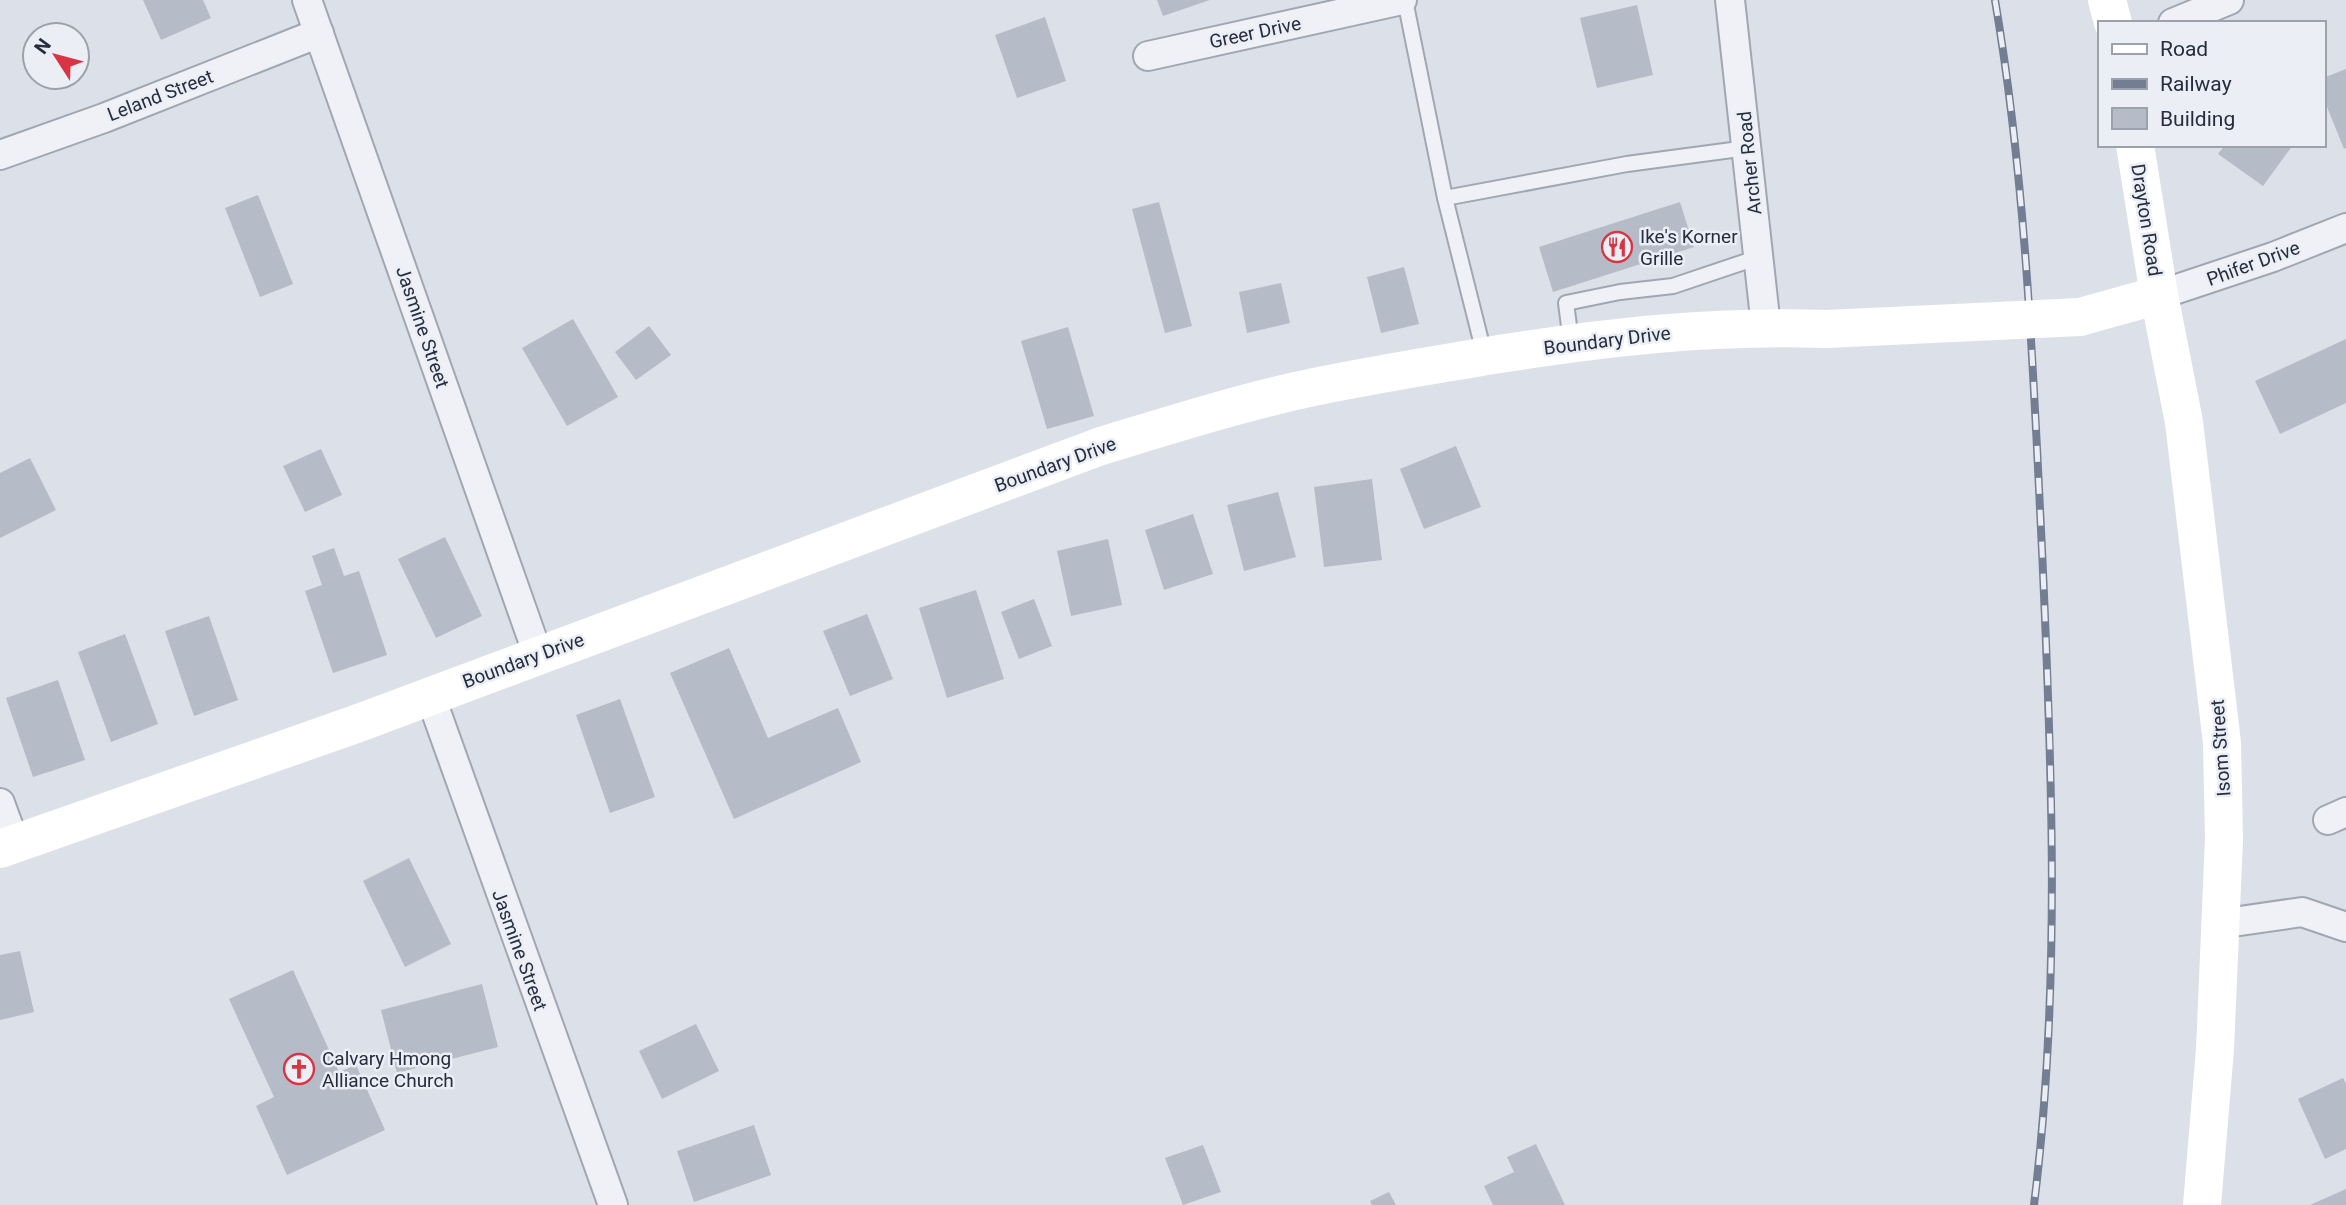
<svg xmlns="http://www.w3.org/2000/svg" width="2346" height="1205" font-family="Roboto,sans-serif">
  <rect width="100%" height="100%" fill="#dce0e8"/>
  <g fill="#b6bbc8">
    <path d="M143 0H203L211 18 161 40Z"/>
    <path d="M1157 0H1210L1163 16Z"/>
    <path d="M1637 5 1653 75 1597 88 1580 18Z"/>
    <path d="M1045 17 1066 81 1017 98 995 35Z"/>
    <path d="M2346 69V148L2344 149 2323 97V78Z"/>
    <path d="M2225 145H2293L2263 186 2218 154Z"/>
    <path d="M258 195 293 284 260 297 225 208Z"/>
    <path d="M1159 202 1192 326 1165 333 1132 209Z"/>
    <path d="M1680 202 1694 247 1553 292 1539 247Z"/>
    <path d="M1404 267 1419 324 1381 333 1367 277Z"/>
    <path d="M1281 283 1290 323 1247 333 1239 292Z"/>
    <path d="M573 319 618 397 567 426 522 348Z"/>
    <path d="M649 326 671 355 636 380 615 352Z"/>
    <path d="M1068 327 1094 416 1047 429 1021 341Z"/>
    <path d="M2346 339V403L2280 434 2255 381Z"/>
    <path d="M1456 446 1481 507 1424 529 1400 469Z"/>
    <path d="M321 449 342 495 305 512 283 466Z"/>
    <path d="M30 458 56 510 0 538V473Z"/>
    <path d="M1372 479 1382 560 1324 567 1314 487Z"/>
    <path d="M1278 492 1296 557 1244 571 1227 505Z"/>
    <path d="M1193 514 1213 574 1164 590 1145 530Z"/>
    <path d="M445 537 482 616 436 638 398 559Z"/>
    <path d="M1108 539 1122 605 1071 616 1057 551Z"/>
    <path d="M334 548 344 576 359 571 387 655 333 673 305 591 322 585 312 556Z"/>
    <path d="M976 590 1004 679 947 698 919 608Z"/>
    <path d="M1034 599 1052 646 1019 659 1001 612Z"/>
    <path d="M867 614 893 679 850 696 823 631Z"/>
    <path d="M209 616 238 700 194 716 165 631Z"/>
    <path d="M125 634 158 724 111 742 78 652Z"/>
    <path d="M729 648 768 738 838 708 861 762 734 819 670 673Z"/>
    <path d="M58 680 85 760 33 777 6 698Z"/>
    <path d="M620 699 655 797 610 813 576 715Z"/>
    <path d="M409 858 451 944 405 967 363 881Z"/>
    <path d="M20 951 34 1012 0 1020V955Z"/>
    <path d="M293 970 339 1072 356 1065 385 1130 287 1175 256 1106 274 1097 229 999Z"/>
    <path d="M482 984 498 1047 397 1073 381 1010Z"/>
    <path d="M696 1024 719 1071 662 1099 639 1051Z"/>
    <path d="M2343 1078 2346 1084V1149L2325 1159 2298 1099Z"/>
    <path d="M754 1125 771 1175 694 1202 677 1151Z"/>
    <path d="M1536 1144 1565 1205H1493L1484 1186 1514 1172 1507 1157Z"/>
    <path d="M1203 1145 1221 1192 1183 1205 1165 1158Z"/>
    <path d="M2346 1189V1205H2310Z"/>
    <path d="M1389 1192 1396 1205H1372L1370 1201Z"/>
  </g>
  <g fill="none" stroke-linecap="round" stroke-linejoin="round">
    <g stroke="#a1a7b2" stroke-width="18">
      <g id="lane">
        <path d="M1405 0 1445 198 1627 164 1747 148"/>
        <path d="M1445 198 1485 357"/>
        <path d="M1571 341 1566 303 1620 292 1673 286 1759 257"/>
      </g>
    </g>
    <g stroke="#a1a7b2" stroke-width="32">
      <g id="street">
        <path d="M307 0 538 655"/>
        <path d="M1730 0 1766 327"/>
        <path d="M2173 23 2229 0"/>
        <path d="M1148 56 1402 0"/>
        <path d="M0 155 104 118 319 33"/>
        <path d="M2159 295 2273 257 2346 228"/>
        <path d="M430 695 613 1205"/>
        <path d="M0 803 15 844"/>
        <path d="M2328 820 2346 812"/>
        <path d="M2219 924 2302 912 2346 927"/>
      </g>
    </g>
    <use href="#lane" stroke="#eff1f6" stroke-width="14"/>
    <use href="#street" stroke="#eff1f6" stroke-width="28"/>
    <g stroke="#fff" stroke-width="38">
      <path d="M2107 0 2113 23"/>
      <path d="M2135 145 2159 295 2184 422 2222 743 2224 839 2215 1049 2202 1205"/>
      <path d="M2080 317 2159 295"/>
      <path d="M0 849 356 724 1101 446C1167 426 1233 405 1300 390 1364 376 1429 366 1493 355 1607 337 1711 325 1826 329"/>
    </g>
    <g stroke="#747e93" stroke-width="8">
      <path id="rail" d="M1995 0C2026 182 2033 367 2042 550 2052 767 2061 989 2034 1205"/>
    </g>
    <use href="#rail" stroke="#ebeff5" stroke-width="5" stroke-dasharray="16" stroke-linecap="butt"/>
    <path stroke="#fff" stroke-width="38" d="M1826 329 2080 317"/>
  </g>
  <defs>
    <g id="restaurant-ring" transform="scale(1.575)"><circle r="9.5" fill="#ebeff5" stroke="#d93443" stroke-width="1.5"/><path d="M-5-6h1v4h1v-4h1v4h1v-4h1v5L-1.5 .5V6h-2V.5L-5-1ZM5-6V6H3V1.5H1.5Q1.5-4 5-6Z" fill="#d93443"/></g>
    <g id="church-ring" transform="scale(1.575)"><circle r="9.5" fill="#ebeff5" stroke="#d93443" stroke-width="1.5"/><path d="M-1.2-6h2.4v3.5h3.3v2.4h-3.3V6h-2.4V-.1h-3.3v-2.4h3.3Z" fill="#d93443"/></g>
  </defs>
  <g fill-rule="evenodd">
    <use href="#restaurant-ring" x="1617" y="247"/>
    <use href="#church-ring" x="299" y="1069"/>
  </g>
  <g text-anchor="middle" stroke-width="5" stroke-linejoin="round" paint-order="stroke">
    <g font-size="19" fill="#252d3f" stroke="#ebeff5">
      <text transform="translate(1255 32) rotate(-12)" y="7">Greer Drive</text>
      <text transform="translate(160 95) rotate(-21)" y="7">Leland Street</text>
      <text transform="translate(1749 163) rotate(-96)" y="7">Archer Road</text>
      <text transform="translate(2147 220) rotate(81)" y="7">Drayton Road</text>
      <text transform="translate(2253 263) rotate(-20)" y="7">Phifer Drive</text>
      <text transform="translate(423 327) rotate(71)" y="7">Jasmine Street</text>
      <text transform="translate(1607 340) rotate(-7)" y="7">Boundary Drive</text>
      <text transform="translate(1055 464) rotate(-20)" y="7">Boundary Drive</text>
      <text transform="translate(523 660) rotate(-20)" y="7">Boundary Drive</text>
      <text transform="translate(2220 748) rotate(-94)" y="7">Isom Street</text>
      <text transform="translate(520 950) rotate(70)" y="7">Jasmine Street</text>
    </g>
    <g font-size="19" fill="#252d3f" stroke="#ebeff5" text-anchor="start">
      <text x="1640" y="243">Ike's Korner<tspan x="1640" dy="22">Grille</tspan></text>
      <text x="322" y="1065">Calvary Hmong<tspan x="322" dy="22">Alliance Church</tspan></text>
    </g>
  </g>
  <rect x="2098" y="21" width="228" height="126" fill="#ebeff5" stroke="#9ca1ac" stroke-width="2"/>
  <rect x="2112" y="44" width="35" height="10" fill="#ffffff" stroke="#9ca1ac" stroke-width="2"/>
  <text x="2160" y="56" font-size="21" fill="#252d3f">Road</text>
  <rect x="2112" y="79" width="35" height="10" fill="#747e93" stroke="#9ca1ac" stroke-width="2"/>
  <text x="2160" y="91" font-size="21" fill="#252d3f">Railway</text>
  <rect x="2112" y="108" width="35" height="21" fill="#b6bbc8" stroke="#9ca1ac" stroke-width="2"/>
  <text x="2160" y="126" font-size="21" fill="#252d3f">Building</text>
  <g transform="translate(56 56) rotate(306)"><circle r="33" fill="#ebeff5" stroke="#9ca1ac" stroke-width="2"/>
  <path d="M0-5L12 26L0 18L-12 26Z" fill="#d93443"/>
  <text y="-10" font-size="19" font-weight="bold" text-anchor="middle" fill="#252d3f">N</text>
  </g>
</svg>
